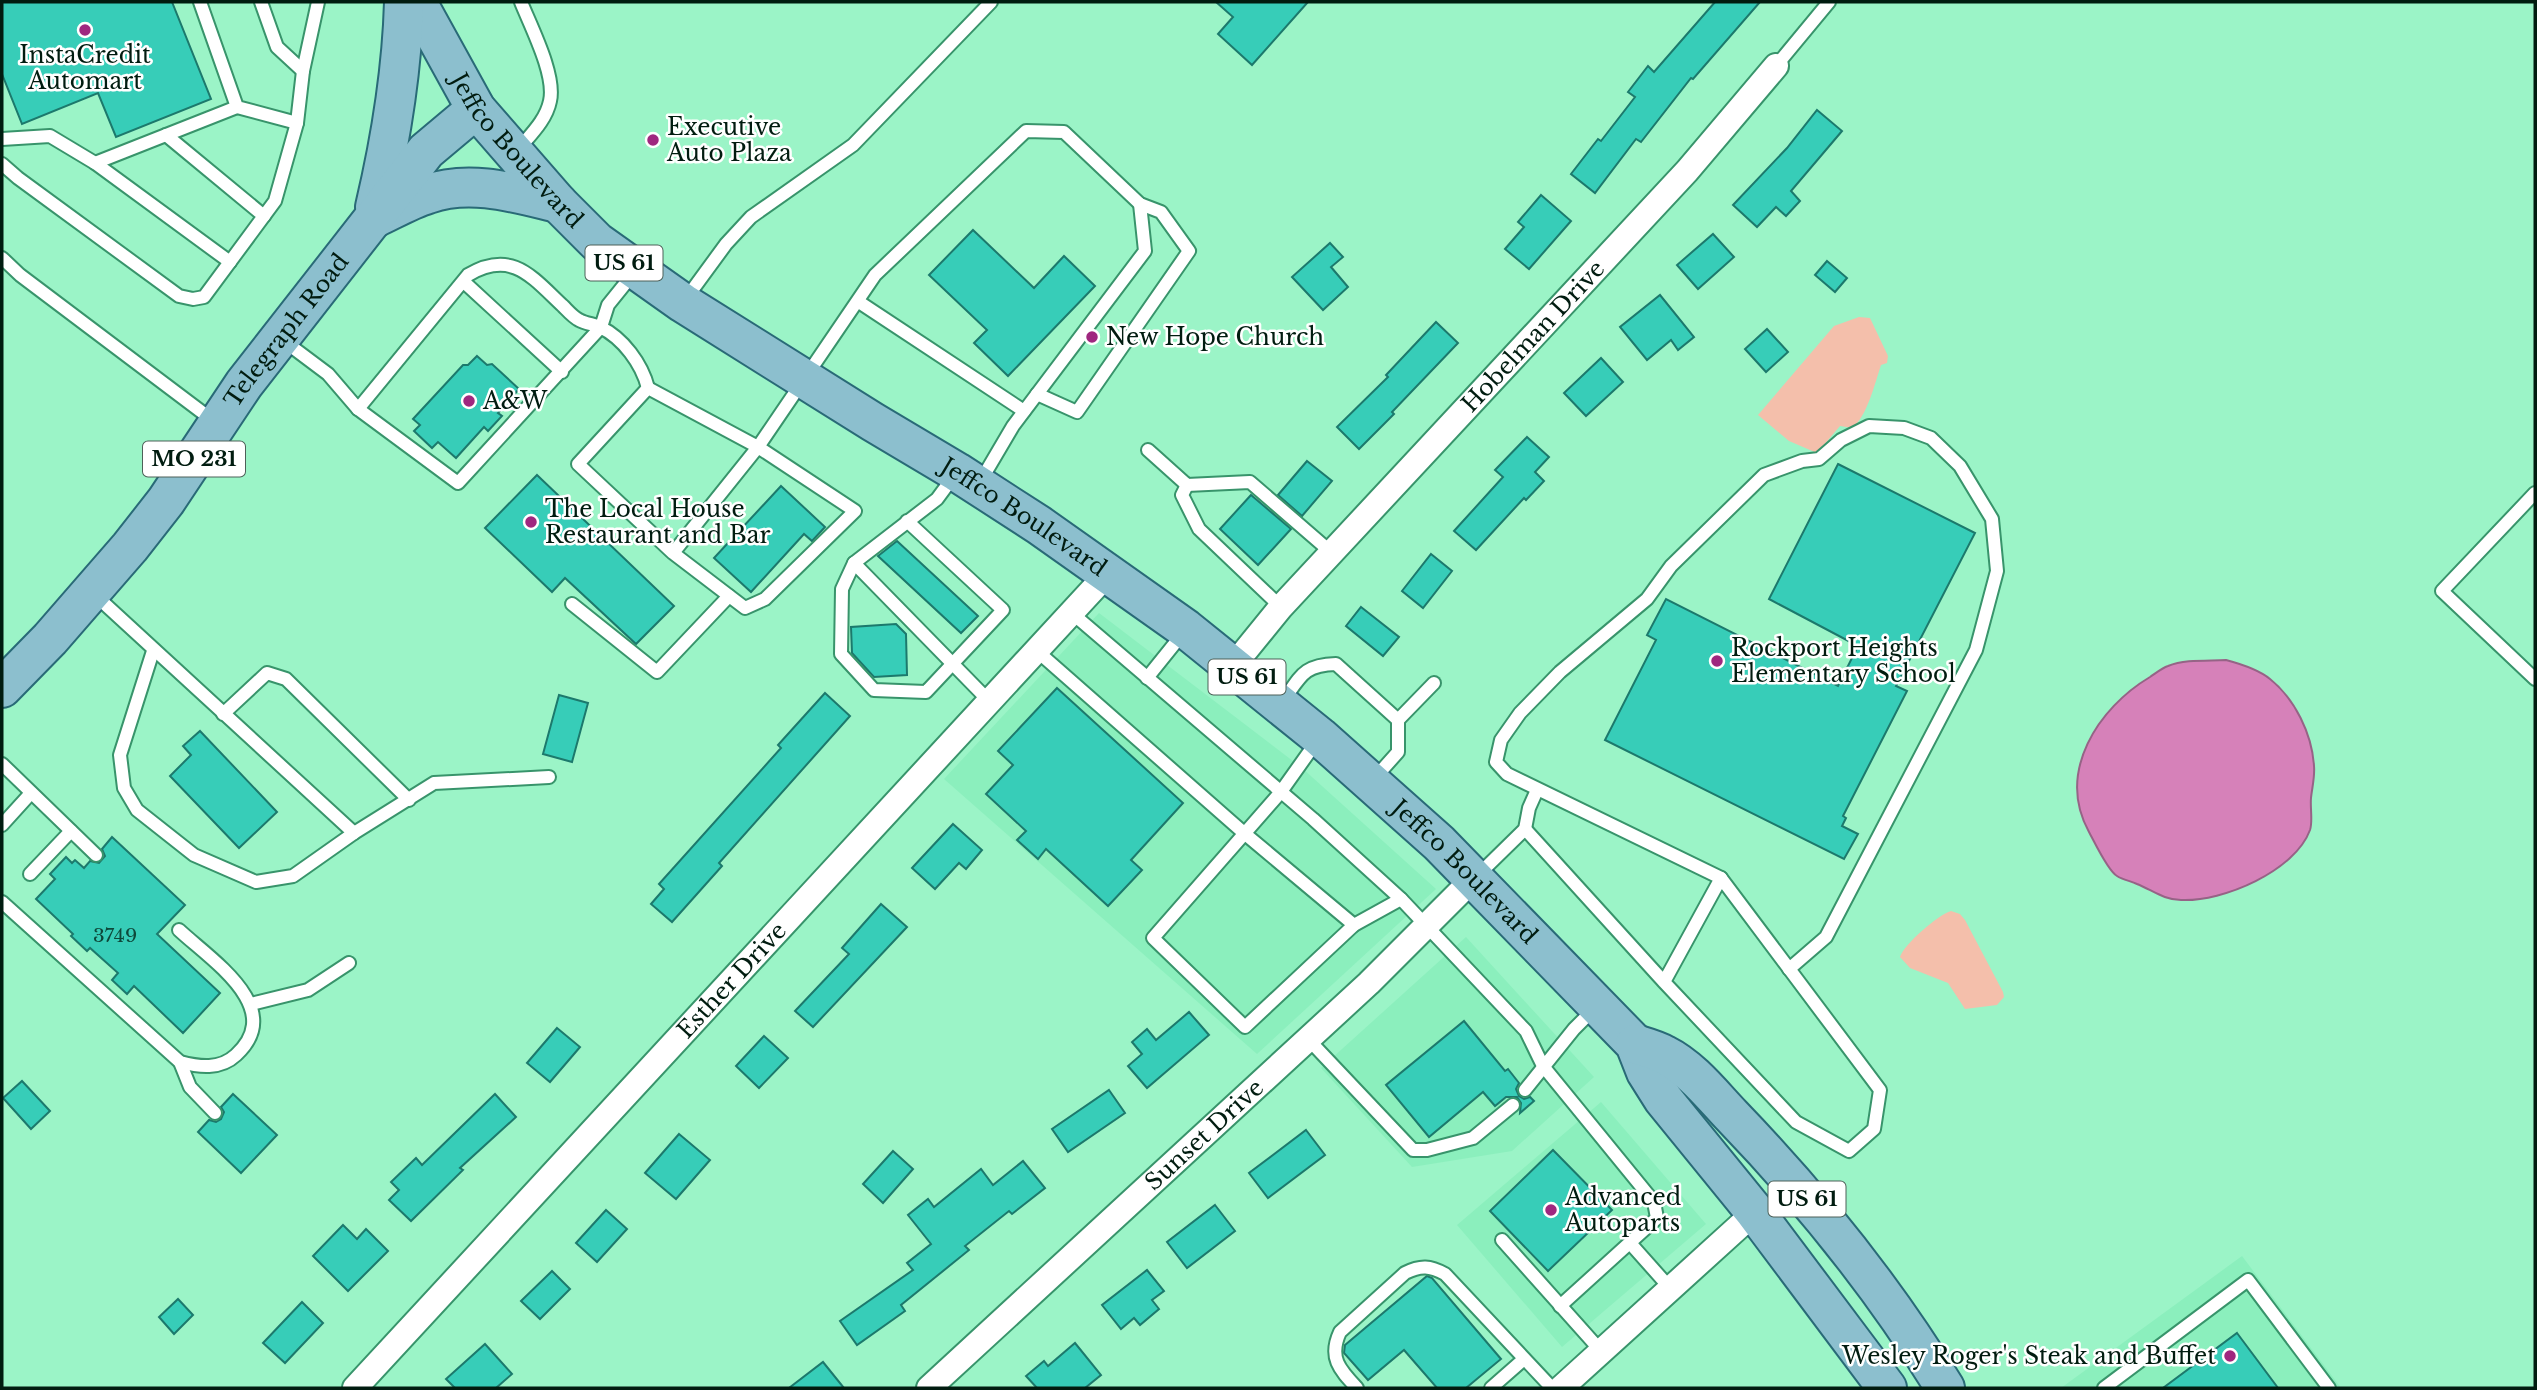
<svg xmlns="http://www.w3.org/2000/svg" width="2537" height="1390" font-family="'Libre Baskerville',serif">
  <rect width="100%" height="100%" fill="#9bf4c7"/>
  <g fill="#8befbd">
    <path d="M1099 613 1302 768 1436 889 1257 1054 944 779Z"/>
    <path d="M1466 937 1594 1077 1512 1151 1412 1167 1321 1068Z"/>
    <path d="M1601 1102 1706 1224 1562 1347 1457 1225Z"/>
    <path d="M2242 1256 2341 1388H2061Z"/>
  </g>
  <g fill="#f4bfab">
    <path d="M1859 317 1870 318 1888 356 1887 363 1881 365C1875 383 1867 417 1852 428L1840 426 1817 453 1789 441 1758 415 1834 326Z"/>
    <path d="M1951 911 1960 914 1965 920 2003 992 2004 997 1997 1005 1965 1009 1948 983 1910 968 1900 957C1904 944 1938 915 1951 911Z"/>
  </g>
  <path fill="#d681b9" stroke="#966386" stroke-width="2" d="M2226 660C2241 664 2258 669 2270 679 2295 699 2312 734 2314 766 2315 777 2312 788 2311 798 2310 808 2313 821 2310 830 2295 871 2223 902 2181 900 2164 900 2152 890 2137 884 2131 881 2123 880 2117 876 2108 871 2095 843 2089 832 2056 772 2098 708 2150 677 2156 673 2162 668 2168 666 2185 659 2208 661 2226 660Z"/>
  <g fill="#37cdb8" stroke="#1c796c" stroke-width="2">
    <path d="M2 2H172L211 99 116 137 98 93 22 124 2 74Z"/>
    <path d="M1216 2H1308L1252 65 1218 34 1233 17Z"/>
    <path d="M1715 2H1760L1693 79 1691 78 1641 142 1636 139 1595 193 1571 174 1598 139 1601 141 1635 97 1628 92 1648 66 1654 72Z"/>
    <path d="M1817 110 1842 131 1791 191 1800 201 1786 216 1776 207 1757 227 1733 205 1787 148Z"/>
    <path d="M1541 195 1571 221 1529 269 1505 249 1524 227 1518 222Z"/>
    <path d="M973 230 1034 288 1064 256 1095 286 1008 376 974 343 987 330 929 275Z"/>
    <path d="M1713 234 1734 257 1698 289 1677 265Z"/>
    <path d="M1330 243 1343 257 1331 267 1348 287 1323 310 1292 277Z"/>
    <path d="M1827 261 1847 278 1835 292 1815 275Z"/>
    <path d="M1660 295 1694 337 1678 350 1671 340 1647 360 1620 327Z"/>
    <path d="M1436 322 1458 343 1392 412 1394 414 1359 449 1337 427 1388 377 1386 375Z"/>
    <path d="M1767 329 1788 352 1766 372 1745 349Z"/>
    <path d="M477 356 487 365 492 364 519 389 498 413 502 416 488 431 484 427 456 458 438 442 432 448 414 431 420 425 413 419 463 365H468Z"/>
    <path d="M1601 358 1623 382 1586 416 1564 393Z"/>
    <path d="M1527 437 1549 457 1535 472 1544 481 1526 500 1524 498 1476 550 1454 531 1503 477 1495 470Z"/>
    <path d="M1307 461 1332 481 1302 516 1278 495Z"/>
    <path d="M1838 464 1975 533 1896 686 1907 691 1843 816 1846 818 1842 826 1858 834 1844 859 1605 740 1656 640 1647 635 1666 599 1838 686 1858 646 1769 599Z"/>
    <path d="M537 475 674 606 636 644 565 578 552 592 485 528Z"/>
    <path d="M781 486 825 527 812 541 804 534 751 592 714 558Z"/>
    <path d="M1251 495 1291 529 1258 565 1220 529Z"/>
    <path d="M897 541 978 616 961 633 878 556Z"/>
    <path d="M1431 554 1452 571 1423 608 1402 591Z"/>
    <path d="M1361 607 1399 637 1383 656 1346 626Z"/>
    <path d="M896 624 906 634 907 675 874 677 852 653 851 627Z"/>
    <path d="M1057 688 1183 803 1131 860 1142 870 1108 906 1046 849 1038 859 1017 840 1026 831 986 794 1013 765 998 751Z"/>
    <path d="M825 693 850 716 719 863 722 866 672 922 651 904 664 889 659 884 781 748 778 745Z"/>
    <path d="M559 695 588 703 572 762 543 754Z"/>
    <path d="M200 731 277 812 239 848 170 776 191 755 183 746Z"/>
    <path d="M953 824 982 850 966 869 959 863 935 889 912 868Z"/>
    <path d="M112 837 185 905 157 934 220 993 183 1033 134 986 127 994 112 980 118 973 90 948 87 951 71 936 73 934 36 899 55 879 50 874 66 857 72 863 75 860 84 868 90 861 99 863 105 856 102 849Z"/>
    <path d="M881 904 907 927 813 1027 795 1011 849 954 842 948Z"/>
    <path d="M1189 1012 1209 1035 1147 1088 1128 1066 1142 1054 1132 1042 1147 1029 1156 1040Z"/>
    <path d="M1464 1021 1505 1071 1508 1069 1519 1083 1516 1089 1519 1096 1524 1099 1530 1097 1534 1101 1520 1113 1521 1103 1517 1097H1506L1495 1106 1483 1092 1429 1137 1386 1085Z"/>
    <path d="M557 1028 580 1047 550 1082 527 1063Z"/>
    <path d="M764 1036 788 1058 759 1088 736 1066Z"/>
    <path d="M22 1081 50 1111 31 1129 3 1098Z"/>
    <path d="M1109 1090 1125 1113 1068 1152 1052 1129Z"/>
    <path d="M233 1094 277 1135 241 1173 198 1132 209 1120 216 1122 221 1119 224 1112 221 1107Z"/>
    <path d="M495 1094 516 1117 460 1168 463 1170 411 1221 389 1200 399 1190 391 1182 416 1158 422 1165Z"/>
    <path d="M1306 1130 1325 1155 1268 1198 1249 1173Z"/>
    <path d="M679 1134 710 1160 676 1199 645 1173Z"/>
    <path d="M1553 1150 1612 1210 1548 1271 1490 1211Z"/>
    <path d="M893 1151 913 1169 883 1203 863 1184Z"/>
    <path d="M1023 1161 1045 1188 1012 1214 1009 1211 965 1246 969 1250 901 1305 905 1311 857 1345 840 1321 913 1270 907 1263 931 1244 908 1215 928 1199 934 1207 981 1169 993 1185Z"/>
    <path d="M1215 1205 1235 1231 1187 1268 1167 1242Z"/>
    <path d="M606 1210 627 1229 597 1262 576 1243Z"/>
    <path d="M343 1225 357 1239 366 1229 388 1251 348 1291 313 1256Z"/>
    <path d="M1147 1270 1164 1291 1152 1300 1159 1309 1140 1325 1134 1318 1121 1329 1102 1305Z"/>
    <path d="M552 1271 570 1289 540 1319 521 1301Z"/>
    <path d="M1427 1276 1432 1278 1501 1359 1466 1388H1437L1404 1350 1368 1380 1344 1353 1345 1345Z"/>
    <path d="M178 1299 193 1315 174 1334 159 1317Z"/>
    <path d="M302 1302 323 1323 285 1363 263 1343Z"/>
    <path d="M2237 1333 2278 1388H2163Z"/>
    <path d="M1075 1343 1101 1375 1085 1388H1037L1026 1376 1044 1361 1048 1366Z"/>
    <path d="M485 1344 512 1374 496 1388H455L446 1379Z"/>
    <path d="M823 1362 844 1388H789Z"/>
  </g>
  <g fill="none" stroke-linecap="round" stroke-linejoin="round">
    <g stroke="#38946b" stroke-width="16">
      <g id="lane">
        <path d="M200 2 237 107 297 123"/>
        <path d="M261 2 277 47 303 71"/>
        <path d="M1776 66 1829 2"/>
        <path d="M166 135 264 216"/>
        <path d="M2 139 50 136 95 163 230 262"/>
        <path d="M517 151C529 136 546 121 550 101 556 75 531 27 521 2"/>
        <path d="M95 163 237 107"/>
        <path d="M2 164 18 178 179 296 193 299 204 297 275 201 297 123 303 71 318 2"/>
        <path d="M2 258 20 275 215 422"/>
        <path d="M464 282 562 372"/>
        <path d="M685 300 726 244 751 217 853 145 991 2"/>
        <path d="M859 302 1024 411"/>
        <path d="M284 341 328 374 358 409 458 483 601 327 608 305 633 274"/>
        <path d="M358 409 468 275C512 249 532 277 563 306 568 311 573 317 579 320 586 324 594 324 600 327 623 338 642 364 648 388"/>
        <path d="M1148 450 1187 485 1250 482 1332 553"/>
        <path d="M954 476 937 499 854 563 991 703"/>
        <path d="M980 482 1013 426 1145 251 1140 204"/>
        <path d="M1187 485 1182 495 1199 529 1281 607"/>
        <path d="M2535 493 2442 591 2535 679"/>
        <path d="M673 553 578 464 648 388 758 447 855 511 765 599 745 608 673 553 758 447 875 275 1026 131 1064 132 1140 204 1161 212 1189 251 1077 412 1037 394"/>
        <path d="M854 563 842 589 841 654 874 690 926 692 1003 610 907 521"/>
        <path d="M95 595 354 833"/>
        <path d="M572 604 657 672 729 596"/>
        <path d="M1073 614 1313 819 1401 899 1526 1031 1543 1066 1654 1202 1657 1218 1560 1306"/>
        <path d="M153 651 120 755 124 788 137 810 194 855 256 882 293 876 354 833 434 783 549 777"/>
        <path d="M1037 651 1244 833 1354 925"/>
        <path d="M1147 678 1184 632"/>
        <path d="M1283 701C1301 676 1303 665 1336 664L1398 720V752L1373 780"/>
        <path d="M223 714 267 673 286 679 409 800"/>
        <path d="M1398 720 1434 683"/>
        <path d="M1317 741 1280 793 1153 938 1245 1027 1354 925 1401 899"/>
        <path d="M2 764 96 855"/>
        <path d="M2 825 31 793"/>
        <path d="M1525 829 1664 982 1796 1122 1849 1151 1874 1129 1880 1090 1721 878 1664 982"/>
        <path d="M30 874 71 831"/>
        <path d="M1476 877 1525 829 1529 808 1537 790"/>
        <path d="M1721 878 1507 774 1496 762 1501 740 1520 713 1560 672 1647 599 1671 566 1764 475 1802 461 1819 459 1841 440 1869 426 1904 428 1931 438 1960 466 1992 519 1997 571 1976 650 1826 937 1789 969"/>
        <path d="M2 902 180 1062C199 1067 220 1070 236 1055 287 1008 211 960 179 930"/>
        <path d="M251 1004 308 990 349 963"/>
        <path d="M1309 1040 1413 1150H1427L1473 1138 1513 1105"/>
        <path d="M180 1062 190 1087 215 1113"/>
        <path d="M1525 1090 1574 1029 1596 1007"/>
        <path d="M1502 1240 1601 1351"/>
        <path d="M1630 1243 1670 1288"/>
        <path d="M1357 1388C1340 1370 1328 1358 1340 1332L1405 1273C1421 1265 1430 1266 1445 1274L1552 1388"/>
        <path d="M1491 1388 1524 1359"/>
        <path d="M2104 1388 2248 1280 2329 1388"/>
      </g>
    </g>
    <g stroke="#38946b" stroke-width="28">
      <g id="street">
        <path id="s1" d="M1233 666 1281 607 1687 171 1776 66"/>
        <path id="s2" d="M355 1388 1109 572"/>
        <path id="s3" d="M929 1388 1369 983 1475 877"/>
        <path d="M1561 1388 1755 1212"/>
      </g>
    </g>
    <g stroke="#296a77" stroke-width="42">
      <g id="primary">
        <path id="s4" d="M417 2 476 109 558 203 597 242 683 303 873 422 957 472 1039 525 1186 629 1320 737 1439 843 1635 1044 1646 1072 1663 1099 1755 1212 1887 1388"/>
        <path d="M375 207C391 139 402 71 404 2"/>
        <path d="M377 217C394 209 411 199 428 194 470 179 516 193 558 203"/>
        <path id="s5" d="M2 688 50 639 130 547 166 501 244 384 426 151 476 109"/>
        <path d="M1635 1044C1645 1047 1656 1050 1665 1055 1691 1068 1712 1095 1732 1116 1812 1199 1885 1290 1945 1388"/>
      </g>
    </g>
    <use href="#lane" stroke="#fff" stroke-width="12"/>
    <use href="#street" stroke="#fff" stroke-width="24"/>
    <use href="#primary" stroke="#8cbfce" stroke-width="38"/>
  </g>
  <g fill="#9f277f" stroke="#fff" stroke-width="2.5">
    <circle cx="85" cy="30" r="7"/>
    <circle cx="653" cy="140" r="7"/>
    <circle cx="1092" cy="337" r="7"/>
    <circle cx="469" cy="401" r="7"/>
    <circle cx="531" cy="522" r="7"/>
    <circle cx="1717" cy="661" r="7"/>
    <circle cx="1551" cy="1210" r="7"/>
    <circle cx="2230" cy="1356" r="7"/>
  </g>
  <g text-anchor="middle" stroke-width="5" stroke-linejoin="round" paint-order="stroke">
    <g font-size="19" fill="#0e483a">
      <text x="115" y="942">3749</text>
    </g>
    <g fill="#fff" stroke="#4d6058" stroke-width="2">
      <rect x="585.5" y="245.5" width="77" height="35" rx="5"/>
      <rect x="143" y="441.5" width="102" height="35" rx="5"/>
      <rect x="1208.5" y="659.5" width="77" height="35" rx="5"/>
      <rect x="1768.5" y="1181.5" width="77" height="35" rx="5"/>
    </g>
    <g font-size="21" font-weight="bold" fill="#011c10">
      <text x="624" y="270">US 61</text>
      <text x="194" y="466">MO 231</text>
      <text x="1247" y="684">US 61</text>
      <text x="1807" y="1206">US 61</text>
    </g>
    <g font-size="23" fill="#011c10" stroke="#fff" text-anchor="start">
      <text x="85" y="63" text-anchor="middle">InstaCredit<tspan x="85" dy="26">Automart</tspan></text>
      <text x="667" y="135">Executive<tspan x="667" dy="26">Auto Plaza</tspan></text>
      <text x="1106" y="345">New Hope Church</text>
      <text x="483" y="409">A&amp;W</text>
      <text x="545" y="517">The Local House<tspan x="545" dy="26">Restaurant and Bar</tspan></text>
      <text x="1731" y="656">Rockport Heights<tspan x="1731" dy="26">Elementary School</tspan></text>
      <text x="1565" y="1205">Advanced<tspan x="1565" dy="26">Autoparts</tspan></text>
      <text x="2216" y="1364" text-anchor="end">Wesley Roger's Steak and Buffet</text>
    </g>
    <g font-size="23" fill="#011c10" stroke="#fff">
      <text dy="8" stroke="none"><textPath href="#s4" startOffset="180">Jeffco Boulevard</textPath></text>
      <text dy="8" stroke="none"><textPath href="#s5" startOffset="458">Telegraph Road</textPath></text>
      <text dy="8" stroke="none"><textPath href="#s1" startOffset="446">Hobelman Drive</textPath></text>
      <text dy="8" stroke="none"><textPath href="#s4" startOffset="810">Jeffco Boulevard</textPath></text>
      <text dy="8" stroke="none"><textPath href="#s4" startOffset="1377">Jeffco Boulevard</textPath></text>
      <text dy="8" stroke="none"><textPath href="#s2" startOffset="555">Esther Drive</textPath></text>
      <text dy="8" stroke="none"><textPath href="#s3" startOffset="374">Sunset Drive</textPath></text>
    </g>
  </g>
  <rect width="2537" height="1390" fill="none" stroke="#011c10" stroke-width="7"/>
</svg>
